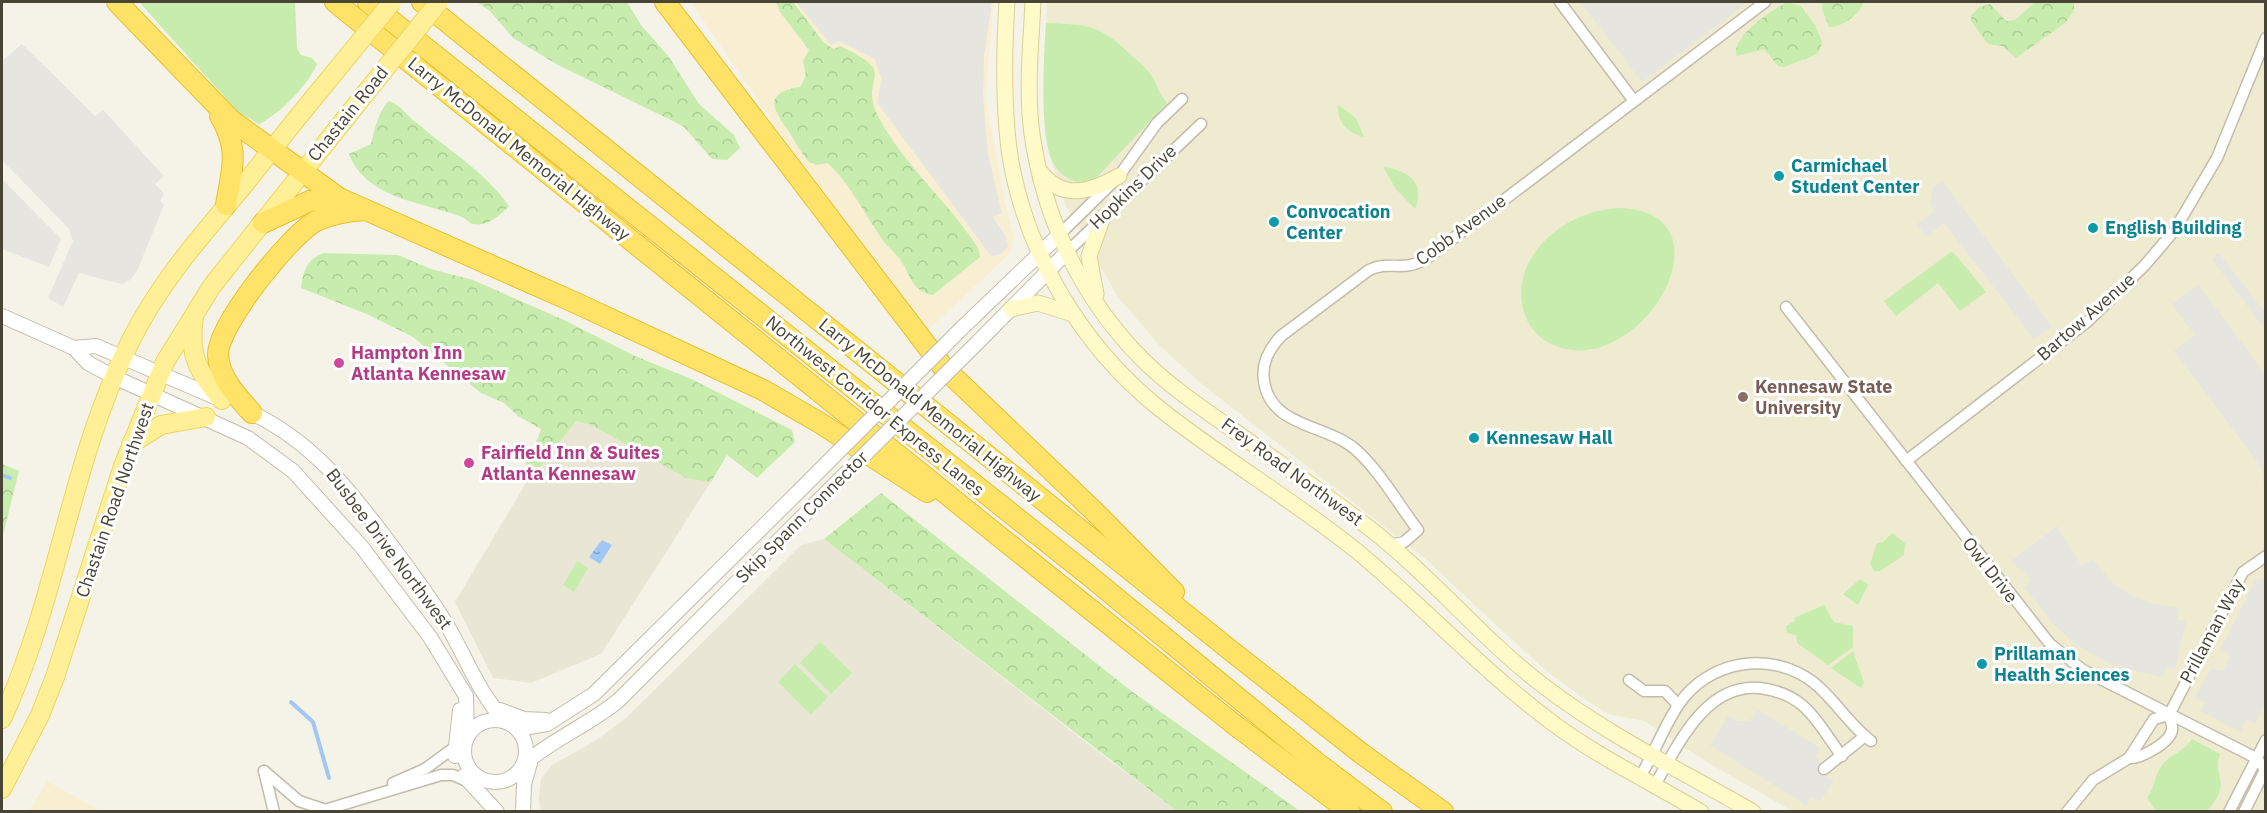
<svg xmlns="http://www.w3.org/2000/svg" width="2267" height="813" font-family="'IBM Plex Sans',sans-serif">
  <defs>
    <pattern id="forest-crowns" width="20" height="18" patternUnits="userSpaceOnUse" patternTransform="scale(1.5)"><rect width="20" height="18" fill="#c7ecae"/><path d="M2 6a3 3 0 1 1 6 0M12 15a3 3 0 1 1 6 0" fill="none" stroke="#accc96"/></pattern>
    <pattern id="water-ripples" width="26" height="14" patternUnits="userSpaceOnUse" patternTransform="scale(1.5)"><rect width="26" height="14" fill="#a1c7f6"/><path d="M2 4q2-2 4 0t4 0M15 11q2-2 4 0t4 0" fill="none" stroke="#85a3c8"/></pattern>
  </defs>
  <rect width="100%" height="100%" fill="#f5f3e8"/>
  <g fill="#eae6d6">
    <path d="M573 404 711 482 601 654 531 683 493 678 455 602Z"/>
    <path d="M824 539 1101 754 1177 811 541 812 539 799 541 778 552 765 595 741 626 718 801 545Z"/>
  </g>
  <g fill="#f8eed2">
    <path d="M691 2H994L985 98 1008 217 1014 237 1011 250 1005 258 927 331 838 218Z"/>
    <path d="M47 781 101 811H29Z"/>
  </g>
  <path fill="#efebd1" d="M1047 2H2265V811H1792L1705 761 1644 721 1608 714 1579 695 1545 670 1423 557 1198 381 1158 344 1118 297 1066 206 1048 150 1043 94Z"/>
  <g fill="#c7ecae">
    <path d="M139 2H295L297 48 301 55 312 58 317 64C308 85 280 114 259 124L239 113Z"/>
    <path d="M1046 23C1089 25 1099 24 1131 55 1138 61 1145 67 1151 75 1157 84 1159 94 1167 103L1098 176 1090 183 1076 186 1077 182C1065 177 1059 174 1053 162 1039 137 1044 53 1046 23Z"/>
    <path d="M1338 105 1356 118 1364 137C1347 133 1337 122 1338 105Z"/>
    <path d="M1383 167C1408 170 1426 183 1415 209L1396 189Z"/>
    <path d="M1623 208C1728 215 1653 358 1573 350 1521 345 1507 289 1536 251 1556 224 1590 208 1623 208Z"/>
    <path d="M1951 252 1955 254 1986 292 1960 311 1938 283 1896 316 1884 301Z"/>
    <path d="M1892 533 1905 543 1904 555 1880 571H1874L1870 564 1877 543 1883 542Z"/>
    <path d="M577 561 588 568 574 592 563 585Z"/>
    <path d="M1860 579 1868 585 1858 605 1843 594Z"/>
    <path d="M1824 605 1834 622 1853 626V647L1828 665 1797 643 1796 635 1787 633 1786 626 1795 621 1794 618Z"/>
    <path d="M820 642 852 673 831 694 800 663Z"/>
    <path d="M1853 651 1864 683 1861 688 1831 668Z"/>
    <path d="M795 664 828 697 811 715 778 682Z"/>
    <path d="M2192 739 2220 754C2211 777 2234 781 2207 811H2156L2147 798C2155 788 2154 774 2163 764 2171 754 2185 751 2192 739Z"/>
  </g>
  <g fill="url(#forest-crowns)">
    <path d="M477 2H627L641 25 669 57 699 104 734 135 740 148 727 160 712 159 683 126 558 65 513 38 490 11Z"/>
    <path d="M776 2H793L824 43 834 49 840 46C903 76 857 74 878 116 903 165 949 202 978 248L980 257 933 295C913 291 912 280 903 264 898 255 888 248 882 239 866 216 847 179 827 163L817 165 809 162C801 153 796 143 790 133 773 110 762 93 800 87L806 76 803 61 809 50 780 12Z"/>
    <path d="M1787 2 1801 6 1815 25 1822 42 1820 50 1815 55 1784 67 1778 66 1764 49 1737 56C1729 38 1774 9 1787 2Z"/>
    <path d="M1823 2H1863C1861 14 1841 28 1829 27L1822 9Z"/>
    <path d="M2035 2H2074V11L2065 23 2016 58 2002 46 1988 44 1971 21V15L1980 7 1990 4 2006 21 2015 20Z"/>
    <path d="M389 101C402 106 407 116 418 124 449 150 486 173 509 206 501 215 487 227 473 224 469 223 465 218 462 217 423 202 366 199 349 154L371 144C375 129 378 111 389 101Z"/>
    <path d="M323 253 398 255 431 269 473 280 564 320 635 356 689 378 792 430 795 442 757 478 727 455 711 482 686 478 590 424 576 421 536 472 525 470C527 451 537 445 541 429L518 416 504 403 481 393 413 337 369 315 301 288C303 271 307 260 323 253Z"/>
    <path d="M2 464 19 471 2 539Z"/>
    <path d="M881 493 1130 690 1300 811H1177L824 539Z"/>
  </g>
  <g fill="#e6e5e0">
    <path d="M796 2H992L984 56 983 98 988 154 1002 213 993 217 1005 235 1008 246 1000 255 991 256 878 104 881 78 875 59 839 41 831 45Z"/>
    <path d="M1581 2H1748L1642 82Z"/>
    <path d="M22 44 95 116 103 110 164 176 155 184 164 194 160 201 164 205 137 271 130 280 122 284 79 273 63 307 48 298 73 241 69 229 2 160V61Z"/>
    <path d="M2 179 61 239 49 267 2 249Z"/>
    <path d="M1942 181 2052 326 2034 339 1944 223 1926 237 1917 224 1935 211 1930 204 1933 187Z"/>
    <path d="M2219 253 2265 313V329L2212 259Z"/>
    <path d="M2198 285 2265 374V500L2262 468 2174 351 2195 335 2172 304Z"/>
    <path d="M2057 526 2081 565 2093 560 2114 584 2131 595 2150 603 2179 608 2177 619 2186 622 2175 669 2166 668 2163 677 2112 665 2075 644 2052 623 2025 588 2031 579 2011 561Z"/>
    <path d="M2262 578 2266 582 2265 704 2255 724 2246 720 2240 732 2201 711 2205 703 2195 697 2211 668 2223 671 2230 656 2221 648 2255 581Z"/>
    <path d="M1758 710 1820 748 1815 757 1824 763 1826 777 1834 781 1820 801 1811 797 1806 805 1710 745 1728 716 1737 721H1749Z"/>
  </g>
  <path fill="url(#water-ripples)" d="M602 540 612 545 600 564 589 557Z"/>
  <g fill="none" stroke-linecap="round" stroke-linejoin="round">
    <g stroke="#a1c7f6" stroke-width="4">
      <path d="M2 475 10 478"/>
      <path d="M291 702 313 722 329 778"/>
    </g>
    <g stroke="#c2bdaa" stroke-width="13">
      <g id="minor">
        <path d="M1560 2 1634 101"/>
        <path d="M1059 235 1119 176 1157 123 1182 99"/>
        <path d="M1067 252 1201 124"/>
        <path d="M1786 307 2050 644 2083 670 2256 758 2265 769"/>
        <path d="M1906 461 2088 321 2145 265 2174 231 2217 158 2266 38"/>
        <path d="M1390 545 1404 542 1418 530C1398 504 1380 471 1355 449 1326 424 1270 427 1264 381 1261 363 1269 349 1281 336L1369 270C1392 259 1402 275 1430 256L1765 2"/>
        <path d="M1629 680 1644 691H1665L1678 705"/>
        <path d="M2169 715 2243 572 2266 556"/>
        <path d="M2129 758C2140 759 2170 743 2172 730 2173 726 2170 719 2169 715"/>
        <path d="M1824 769 1865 736"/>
        <path d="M264 771 299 801 323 809"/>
        <path d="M264 771 274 812"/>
        <path d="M1640 777C1654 754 1664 726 1679 704 1709 660 1771 650 1813 682 1835 699 1848 724 1871 741"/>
        <path d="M393 783 425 769 459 744"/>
        <path d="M1655 785C1678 745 1705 683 1760 688 1776 690 1790 695 1802 705 1818 718 1829 740 1842 756"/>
        <path d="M318 812 441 775H453L469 782"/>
        <path d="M2067 812 2093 780 2129 758 2154 719 2169 715"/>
        <path d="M2229 812 2266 740"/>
        <path d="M2244 812 2266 768"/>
      </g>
    </g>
    <g stroke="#c2bdaa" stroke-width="16">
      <g id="tertiary">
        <path d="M2 316 74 348 88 363 114 377 248 438 293 471 361 546 430 637 466 696 467 737"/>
        <path d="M962 328 1059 235"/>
        <path d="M977 343 1067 252"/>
        <path d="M74 348 96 346 222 400"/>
        <path d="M245 410C310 438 350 490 391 545 411 572 431 598 448 627 467 659 479 694 505 721"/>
        <path d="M500 710 524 719 546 720"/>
        <circle cx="495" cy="751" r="31"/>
        <path d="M517 729 547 724 594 694 798 492"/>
        <path d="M455 756 460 710"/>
        <path d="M523 765C552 739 589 725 619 700L814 505"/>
        <path d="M464 776 497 812"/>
        <path d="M523 812 524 784 530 763"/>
      </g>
    </g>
    <g stroke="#d9d095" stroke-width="17">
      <g id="secondary">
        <path d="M1007 2C1004 50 1003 101 1009 149 1023 249 1081 346 1160 409 1223 459 1295 501 1358 552 1423 606 1482 670 1550 721 1596 756 1651 782 1701 812"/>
        <path d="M1033 2C1031 45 1026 90 1032 134 1044 219 1082 299 1142 359 1169 386 1202 408 1233 430 1282 465 1332 498 1378 535 1437 582 1485 642 1545 687 1609 736 1684 772 1753 812"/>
        <path d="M1040 171C1062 202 1092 191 1119 176"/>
        <path d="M1096 294 1089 256 1103 217"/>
        <path d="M1011 309 1038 303 1073 314"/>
      </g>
    </g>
    <g stroke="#edd65f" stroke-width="20">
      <g id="primary">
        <path d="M194 317C188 356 198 371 222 400"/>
        <path d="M131 444 161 425 206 417"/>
        <path d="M2 719C58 599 70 462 130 342 159 283 202 235 244 185 274 147 304 109 335 72"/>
        <path d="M2 789 40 715 55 677 123 466 165 362 212 286 364 95"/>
      </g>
    </g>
    <g stroke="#e9bf2e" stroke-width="22">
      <g id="motorway">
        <path d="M117 2 231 120 339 198 576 303 763 390 820 423 927 492"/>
        <path d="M335 2 980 521 1235 725 1350 812"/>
        <path d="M368 2 1092 578 1316 762 1382 812"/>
        <path d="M422 2 1230 650 1362 754 1443 812"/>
        <path d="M665 2 943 367 1096 513 1174 592"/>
        <path d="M220 116C240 150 232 168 226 205"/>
        <path d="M263 223 310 201 339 198"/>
        <path d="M252 413C238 397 219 378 218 355 217 326 290 235 316 221 331 214 348 211 365 210"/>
      </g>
    </g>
    <use href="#minor" stroke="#fff" stroke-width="10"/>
    <use href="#tertiary" stroke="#fff" stroke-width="14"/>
    <use href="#secondary" stroke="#fffac8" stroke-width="15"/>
    <use href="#primary" stroke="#fff097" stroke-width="18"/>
    <use href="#motorway" stroke="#ffe369" stroke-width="20"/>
    <g stroke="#c2bdaa" stroke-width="16" stroke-linecap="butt">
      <g id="tertiary-bridge">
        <path d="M798 492 962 328"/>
        <path d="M814 505 977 343"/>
      </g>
    </g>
    <g stroke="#edd65f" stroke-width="20" stroke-linecap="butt">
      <g id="primary-bridge">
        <path d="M335 72 392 2"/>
        <path d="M364 95 439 2"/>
      </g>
    </g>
    <use href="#tertiary-bridge" stroke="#fff" stroke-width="14"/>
    <use href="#primary-bridge" stroke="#fff097" stroke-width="18"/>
  </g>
  <g fill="#0f9aa8" stroke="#fff" stroke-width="2">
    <circle cx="1779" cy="176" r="6"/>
    <circle cx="1274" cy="222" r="6"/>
    <circle cx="2093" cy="228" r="6"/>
    <circle cx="1474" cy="438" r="6"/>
    <circle cx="1982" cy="664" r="6"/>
  </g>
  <g fill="#d1479c" stroke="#fff" stroke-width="2">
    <circle cx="339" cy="363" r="6"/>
    <circle cx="469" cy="463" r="6"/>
  </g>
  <circle fill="#8d6e63" stroke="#fff" stroke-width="2" cx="1743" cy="397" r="6"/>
  <g text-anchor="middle" stroke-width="6" stroke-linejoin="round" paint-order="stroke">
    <g font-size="18" fill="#494536" stroke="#fff">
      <text transform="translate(348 114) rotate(-51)" y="6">Chastain Road</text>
      <text transform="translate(519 149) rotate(39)" y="6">Larry McDonald Memorial Highway</text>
      <text transform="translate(1133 187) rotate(-44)" y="6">Hopkins Drive</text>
      <text transform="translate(1461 230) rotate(-36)" y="6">Cobb Avenue</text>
      <text transform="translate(2086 317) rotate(-41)" y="6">Bartow Avenue</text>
      <text transform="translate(875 406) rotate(39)" y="6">Northwest Corridor Express Lanes</text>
      <text transform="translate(930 410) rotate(39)" y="6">Larry McDonald Memorial Highway</text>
      <text transform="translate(1292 472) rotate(36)" y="6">Frey Road Northwest</text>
      <text transform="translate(115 500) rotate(-71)" y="6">Chastain Road Northwest</text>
      <text transform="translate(802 517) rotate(-45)" y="6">Skip Spann Connector</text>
      <text transform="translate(389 549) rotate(53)" y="6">Busbee Drive Northwest</text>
      <text transform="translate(1990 570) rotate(52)" y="6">Owl Drive</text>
      <text transform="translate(2212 631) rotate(-62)" y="6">Prillaman Way</text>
    </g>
    <g font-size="18" font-weight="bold" fill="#0d838f" stroke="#fff" text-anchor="start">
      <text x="1791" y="172">Carmichael<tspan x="1791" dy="21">Student Center</tspan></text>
      <text x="1286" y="218">Convocation<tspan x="1286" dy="21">Center</tspan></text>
      <text x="2105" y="234">English Building</text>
      <text x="1486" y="444">Kennesaw Hall</text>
      <text x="1994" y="660">Prillaman<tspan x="1994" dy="21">Health Sciences</tspan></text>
    </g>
    <g font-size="18" font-weight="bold" fill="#b23c85" stroke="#fff" text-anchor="start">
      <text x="351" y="359">Hampton Inn<tspan x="351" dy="21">Atlanta Kennesaw</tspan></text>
      <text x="481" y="459">Fairfield Inn &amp; Suites<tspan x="481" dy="21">Atlanta Kennesaw</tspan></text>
    </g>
    <g font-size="18" font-weight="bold" fill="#785e54" stroke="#fff" text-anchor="start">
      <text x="1755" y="393">Kennesaw State<tspan x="1755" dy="21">University</tspan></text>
    </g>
  </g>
  <rect width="2267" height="813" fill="none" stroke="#494536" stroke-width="6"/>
</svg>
